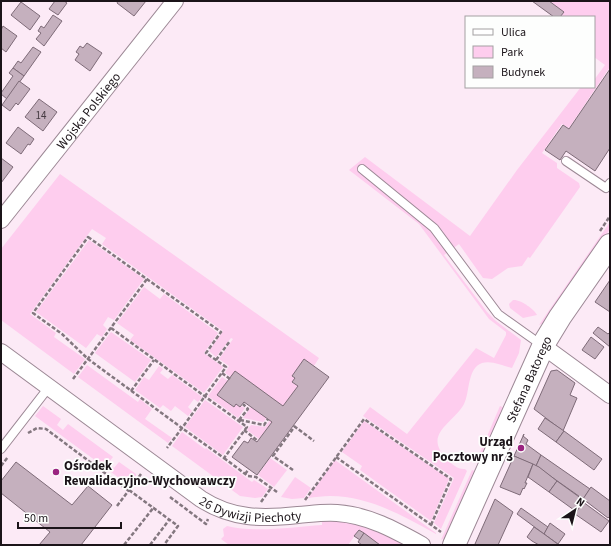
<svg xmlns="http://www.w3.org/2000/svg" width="611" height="546" font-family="'Source Sans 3',sans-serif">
  <rect width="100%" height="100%" fill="#fceaf6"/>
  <g fill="#fecdee">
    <path d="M549 1H610V67L569 128 562 124 542 153 557 163V168L579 183 580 187 530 258 528 257 522 266 508 268 492 279 483 278 459 244 444 255 487 312 496 321 521 340 519 353 512 368C504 366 491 360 482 363 467 368 470 393 464 404 453 424 422 434 447 459 451 464 459 470 465 469L467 471 441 529 434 523 454 478 363 416 370 407 407 434 476 348 494 358 506 335V332L489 319 419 224 349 170 365 157 470 236 517 170 581 87H594V80L605 65 594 57V17H560L564 12Z"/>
    <path d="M60 174 319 358 314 366 304 359 292 376 295 378 292 382 298 386 283 406 235 371 231 377 225 373 229 366 219 359 233 339 231 338 216 357 209 351 223 331 102 244 106 238 92 229 30 314 56 333 54 337 85 359 74 374 1 320V249Z"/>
    <path d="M610 222V229L544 323 539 325Z"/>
    <path d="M89 240 144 279 114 320 108 317 103 325 107 329 102 337 97 334 86 348 36 312Z"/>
    <path d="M144 287 160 299 164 294 218 333 204 353 223 367 204 393 130 340 134 335 117 323Z"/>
    <path d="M513 300C520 299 534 309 537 315L523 318 510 308 509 304Z"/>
    <path d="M111 332 151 360 135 382 95 353Z"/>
    <path d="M87 365 138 402 140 399 152 409 145 419 172 438 168 443 78 377Z"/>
    <path d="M159 366 163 369 160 373 168 379 172 375 202 397 198 402 194 399 188 407 192 411 188 416 175 406 171 411 163 405 160 408 135 390 144 377 149 380Z"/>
    <path d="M222 377 228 381 218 395 233 407 236 404 240 407 241 406 245 408 238 418 208 396Z"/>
    <path d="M205 400 243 427 223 455 185 427Z"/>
    <path d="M43 406 61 419 57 425 63 430 68 424 113 457 108 463 114 468 119 462 136 474V478L130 486 35 416Z"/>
    <path d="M500 406 505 408 479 463 476 462Z"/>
    <path d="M251 407 267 418 263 422 243 418Z"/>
    <path d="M270 420 272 422 259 439 247 430 251 425 265 427Z"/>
    <path d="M364 421 449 479 431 521 360 470 362 466 342 452Z"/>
    <path d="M182 432 205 449 206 448 252 482 254 480 268 489 262 497 255 498 240 496 172 446Z"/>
    <path d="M270 458 287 470 274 487 258 475Z"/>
    <path d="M335 460 436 533V534C403 516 369 496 330 496 323 496 315 497 308 498Z"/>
    <path d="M472 470 475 471 449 535 441 540Z"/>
    <path d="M295 477 311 488 304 498 292 499 281 497Z"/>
    <path d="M322 520C356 520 377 530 406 545H380L359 530 348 545H229L221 539 224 536 223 529 227 526C257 533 291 527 322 525Z"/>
  </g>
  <g fill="#c5b0be" stroke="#7e6b78">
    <path d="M55 1H64L67 3 58 15 49 9Z"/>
    <path d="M118 1H146L134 16 117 3Z"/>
    <path d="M532 1H549L564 12 560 17H554Z"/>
    <path d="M21 2 40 16 30 30 11 15Z"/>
    <path d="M53 15 62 21 44 46 36 39 41 33 38 31 41 26 44 28Z"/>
    <path d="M3 26 17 36 6 52 1 48V30Z"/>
    <path d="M87 43 102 53 90 71 75 60 79 54 76 52 80 46 83 48Z"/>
    <path d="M33 47 41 52 24 76 13 68 18 61 21 63Z"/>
    <path d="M13 68 24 76 7 99 1 94V93L13 76 9 73Z"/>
    <path d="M610 69V148L595 171 566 151 560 160 545 150 563 125 569 129Z"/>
    <path d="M19 81 30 89 18 105 16 103 10 111 2 105Z"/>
    <path d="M39 99 57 112 43 131 25 117Z"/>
    <path d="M18 127 34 139 30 145 28 144 21 154 6 143Z"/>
    <path d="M1 158 13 167 1 183Z"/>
    <path d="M610 280V312L595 302Z"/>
    <path d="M598 327 608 334 610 332V347L593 333Z"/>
    <path d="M591 337 604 347 595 359 582 350Z"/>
    <path d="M304 359 329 377 257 475 232 457 244 441 248 443 251 438 257 442 272 422 244 402 240 407 236 404 234 407 217 395 235 371 283 406 298 386 292 382 295 378 292 376Z"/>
    <path d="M557 370 575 383 570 395 577 398 563 431 534 409 551 371Z"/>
    <path d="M545 418 564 431 556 442 538 429Z"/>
    <path d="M564 431 602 459 594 470 556 442Z"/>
    <path d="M524 434 523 436 528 440 526 444 541 455 536 466 514 456Z"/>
    <path d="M541 455 590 489 583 499 536 466Z"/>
    <path d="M514 456 533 464 525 483H527L524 489 523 488 520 495 500 487Z"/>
    <path d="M16 462 72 505 88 486 112 505 81 545H39L50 532 1 493V481Z"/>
    <path d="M533 464 539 467 557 481 549 492 528 477Z"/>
    <path d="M557 481 582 499 574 510 549 492Z"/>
    <path d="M591 487 610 501V516L608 518 583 499Z"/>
    <path d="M495 499 513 512 498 545H478L475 544Z"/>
    <path d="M583 502 609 521 601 532 575 514Z"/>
    <path d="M521 508 548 527 544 534 517 514Z"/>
    <path d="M550 523 565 534 558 544 544 534Z"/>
    <path d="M534 527 544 534 559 545H539L532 541 527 537Z"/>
    <path d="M359 530 364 533 360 540 354 536Z"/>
    <path d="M364 533 380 545H362L358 542Z"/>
  </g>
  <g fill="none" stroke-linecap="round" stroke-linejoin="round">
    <g stroke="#9c8895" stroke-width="10">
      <g id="lane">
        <path d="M566 161 606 188 610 183"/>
        <path d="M362 169 434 228 498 314 543 346"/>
        <path d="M1 449 49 387"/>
      </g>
    </g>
    <g stroke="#9c8895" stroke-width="18">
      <g id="street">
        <path id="s1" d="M1 220 175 1"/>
        <path d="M543 346 610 395"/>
        <path id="s2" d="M1 352 201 499C232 519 262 519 298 515 311 514 324 512 337 513 368 515 395 530 422 545"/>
      </g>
    </g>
    <g stroke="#9c8895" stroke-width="24">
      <g id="secondary">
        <path id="s3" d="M454 545 546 340 560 317 610 245"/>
      </g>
    </g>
    <g stroke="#83777f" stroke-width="2.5" stroke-dasharray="4 2" stroke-linecap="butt">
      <path d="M600 231 610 216"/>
      <path d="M88 237 221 332 206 353 226 367 182 428 88 359 62 334 33 313Z"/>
      <path d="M111 328 247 427 224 458 182 428 167 448"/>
      <path d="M216 360 230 341"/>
      <path d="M222 373 230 379"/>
      <path d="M73 379 147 279"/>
      <path d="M131 391 154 360"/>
      <path d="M239 420 248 409 243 404"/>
      <path d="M240 420 264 425 268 419"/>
      <path d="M294 426 314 441"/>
      <path d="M244 430 258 441"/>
      <path d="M28 433 37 428 46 429 129 491"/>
      <path d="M336 457 441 532"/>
      <path d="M224 458 248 476 256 477 277 492"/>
      <path d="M1 466 8 457"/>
      <path d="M293 470 273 456 295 426"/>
      <path d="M245 474 249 469"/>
      <path d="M129 490 178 526 164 545"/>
      <path d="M170 497 206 524 208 519"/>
      <path d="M305 500 364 419 451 479 431 525"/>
      <path d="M261 502 271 488"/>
      <path d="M117 506 141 474"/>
      <path d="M124 545 154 507"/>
      <path d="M150 545 169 520"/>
    </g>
    <use href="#lane" stroke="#fff" stroke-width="8"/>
    <use href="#street" stroke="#fff" stroke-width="16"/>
    <use href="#secondary" stroke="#fff" stroke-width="22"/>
  </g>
  <g fill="#9a2480" stroke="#fdfefd" stroke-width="1.5">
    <circle cx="521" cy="448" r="4"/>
    <circle cx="56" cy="472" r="4"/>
  </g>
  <g text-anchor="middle" stroke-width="3.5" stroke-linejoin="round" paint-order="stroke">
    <g font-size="11" fill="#463b42">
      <text x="41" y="119">14</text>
    </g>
    <g font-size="13" fill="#1b1419" stroke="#fdfefd">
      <text dy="5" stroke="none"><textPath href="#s1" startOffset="140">Wojska Polskiego</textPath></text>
      <text dy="5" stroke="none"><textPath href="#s3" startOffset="182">Stefana Batorego</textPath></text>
      <text dy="5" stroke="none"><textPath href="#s2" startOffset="300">26 Dywizji Piechoty</textPath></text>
    </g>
    <g font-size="13" font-weight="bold" fill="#1b1419" stroke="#fdfefd" text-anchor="end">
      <text x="513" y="446">Urząd<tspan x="513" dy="15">Pocztowy nr 3</tspan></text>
      <text x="64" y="470" text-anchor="start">Ośrodek<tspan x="64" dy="15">Rewalidacyjno-Wychowawczy</tspan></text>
    </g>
  </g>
  <rect width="611" height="546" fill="none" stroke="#1b1419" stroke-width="4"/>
  <rect x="465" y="16" width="130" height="72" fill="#fdfefd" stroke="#a3a0a2"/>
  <rect x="473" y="29" width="20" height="6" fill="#ffffff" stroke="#a3a0a2"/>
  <text x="501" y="36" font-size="12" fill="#1b1419">Ulica</text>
  <rect x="473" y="46" width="20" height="12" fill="#fecdee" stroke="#a3a0a2"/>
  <text x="501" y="56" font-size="12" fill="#1b1419">Park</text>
  <rect x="473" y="66" width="20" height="12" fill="#c5b0be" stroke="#a3a0a2"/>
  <text x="501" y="76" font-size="12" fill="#1b1419">Budynek</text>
  <g transform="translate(575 510) rotate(35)" stroke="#fdfefd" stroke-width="3" paint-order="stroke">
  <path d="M0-3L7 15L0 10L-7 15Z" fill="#1b1419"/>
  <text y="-6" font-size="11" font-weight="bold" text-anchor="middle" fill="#1b1419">N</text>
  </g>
  <path d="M18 522v6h103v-6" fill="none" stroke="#1b1419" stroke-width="2"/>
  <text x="24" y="522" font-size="12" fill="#1b1419" stroke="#fdfefd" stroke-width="3" paint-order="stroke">50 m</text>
</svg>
